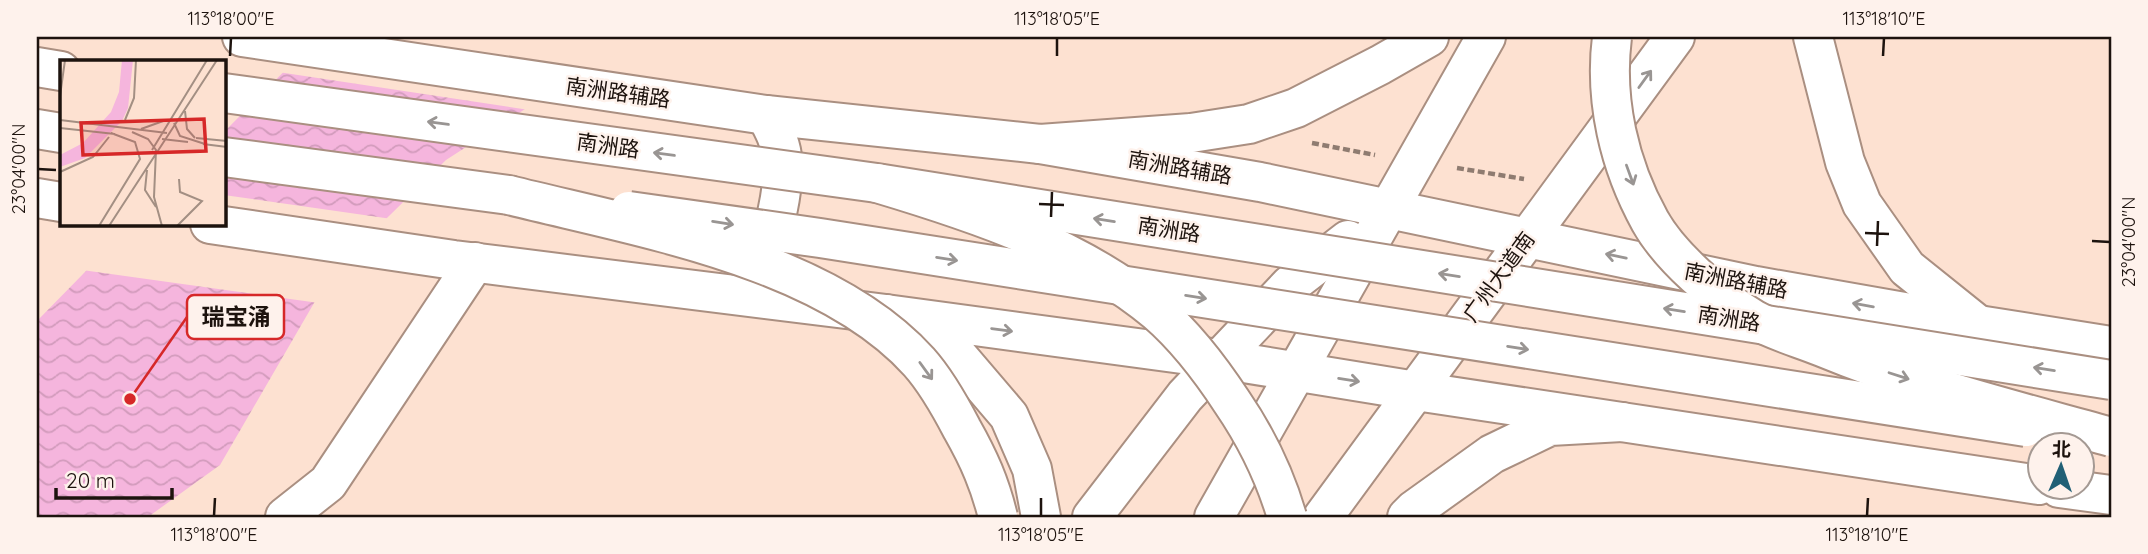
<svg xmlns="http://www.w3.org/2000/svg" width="2148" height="554" font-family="Quicksand,'Noto Sans SC',sans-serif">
  <defs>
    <pattern id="water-waves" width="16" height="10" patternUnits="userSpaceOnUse" patternTransform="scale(1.75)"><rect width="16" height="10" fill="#f5b5dd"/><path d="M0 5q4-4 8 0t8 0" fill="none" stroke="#d29bbc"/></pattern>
  </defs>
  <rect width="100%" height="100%" fill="#fde1d1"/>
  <path fill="url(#water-waves)" d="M318 37H637L446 160 332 272 220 465 148 517H37V321L132 224H224V132Z"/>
  <g fill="#fde1d1">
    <path d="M313 37H632L640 38 529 110 278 72Z"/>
    <path d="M224 195 392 219 335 275 319 303 82 270 128 224H224Z"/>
  </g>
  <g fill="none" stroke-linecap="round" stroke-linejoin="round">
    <g stroke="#aa8f81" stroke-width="42">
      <path id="street" d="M285 517 328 483 475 262"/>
    </g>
    <g stroke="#aa8f81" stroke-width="42">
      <g id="secondary">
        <path d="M242 37 766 115 1040 144 1260 182 1756 286 1978 325 2111 346"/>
        <path d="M37 198 61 202"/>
        <path d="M210 224 454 260 886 314 1219 359 1416 391 2039 485"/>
        <path d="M758 262C775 237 785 186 782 156 780 141 773 128 766 115"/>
        <path d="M2059 488 2111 495"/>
      </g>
    </g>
    <g stroke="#aa8f81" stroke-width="42">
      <g id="primary">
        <path d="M37 67 61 71"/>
        <path d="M37 129 61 133"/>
        <path d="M224 157 509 195"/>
      </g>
    </g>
    <g stroke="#aa8f81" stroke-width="42">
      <g id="highway">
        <path d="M1813 37 1845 162 1862 204 1907 268 1978 325"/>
        <path d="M1040 144 1191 133 1249 124 1296 108 1380 65 1429 37"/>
        <path d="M886 314 926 330 957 355 1009 416 1032 469 1041 517"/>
        <path d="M1092 517 1185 396 1290 285 1348 240"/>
        <path d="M1214 517 1486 37"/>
        <path d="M1323 517 1675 37"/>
        <path d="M1407 517 1414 510 1492 454 1550 426 1622 422"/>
      </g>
    </g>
    <g stroke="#8f7c71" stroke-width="4.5" stroke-dasharray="7 3.5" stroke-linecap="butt">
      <path d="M1312 143 1375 155"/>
      <path d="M1457 168 1524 179"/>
    </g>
    <use href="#street" stroke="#fff" stroke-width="38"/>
    <use href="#secondary" stroke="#fff" stroke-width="38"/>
    <use href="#primary" stroke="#fff" stroke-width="38"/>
    <use href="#highway" stroke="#fff" stroke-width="38"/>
    <g stroke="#aa8f81" stroke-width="42" stroke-linecap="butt">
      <g id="primary-bridge">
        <path d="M224 93 877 183 2111 380"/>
        <path d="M629 211 820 238 2026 427"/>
      </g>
    </g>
    <g stroke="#aa8f81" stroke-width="42" stroke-linecap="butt">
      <g id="highway-bridge">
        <path d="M1612 37C1604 100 1619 165 1650 221 1670 257 1718 298 1753 319 1774 331 1800 338 1822 347 1916 386 2014 410 2111 437"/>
        <path d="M877 183C974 212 1078 246 1157 312 1186 337 1211 370 1232 402 1256 437 1275 476 1287 517"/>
        <path d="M509 195C640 228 825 258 919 362 936 381 950 406 962 429 979 459 990 484 998 517"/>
      </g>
    </g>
    <use href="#primary-bridge" stroke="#fff" stroke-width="38"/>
    <use href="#highway-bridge" stroke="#fff" stroke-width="38"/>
  </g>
  <defs><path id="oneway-shaft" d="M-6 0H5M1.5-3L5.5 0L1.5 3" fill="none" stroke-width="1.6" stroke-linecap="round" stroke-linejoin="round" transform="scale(1.75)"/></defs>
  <g stroke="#999593">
    <use href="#oneway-shaft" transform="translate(1645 79) rotate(-54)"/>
    <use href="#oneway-shaft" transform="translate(438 123) rotate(-172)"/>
    <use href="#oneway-shaft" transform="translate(664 154) rotate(-172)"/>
    <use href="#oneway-shaft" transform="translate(1630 175) rotate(70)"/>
    <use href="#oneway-shaft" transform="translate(1104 220) rotate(-171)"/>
    <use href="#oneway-shaft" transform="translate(723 223) rotate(9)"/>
    <use href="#oneway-shaft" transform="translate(1616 256) rotate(-168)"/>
    <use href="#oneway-shaft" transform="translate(947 259) rotate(9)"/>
    <use href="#oneway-shaft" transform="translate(1449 275) rotate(-171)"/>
    <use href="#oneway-shaft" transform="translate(1196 297) rotate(9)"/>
    <use href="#oneway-shaft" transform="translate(1863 305) rotate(-170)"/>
    <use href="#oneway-shaft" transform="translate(1674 310) rotate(-171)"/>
    <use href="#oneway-shaft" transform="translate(1002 330) rotate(8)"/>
    <use href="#oneway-shaft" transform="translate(1518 348) rotate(9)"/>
    <use href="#oneway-shaft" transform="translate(2044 369) rotate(-171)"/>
    <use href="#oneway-shaft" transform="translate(926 371) rotate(54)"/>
    <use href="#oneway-shaft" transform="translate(1899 376) rotate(18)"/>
    <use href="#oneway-shaft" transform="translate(1349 380) rotate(9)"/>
  </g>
  <path fill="none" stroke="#1d130e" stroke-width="2.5" d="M230 56 231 38M1057 56V38M1883 56 1884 38M38 169 56 170M1039 204 1064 205M1051 217 1052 192M1865 233 1889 234M2092 241 2110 242M1877 246 1878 221M214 516 215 498M1041 516V498M1867 516 1868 498"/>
  <g text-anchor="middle" stroke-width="5" stroke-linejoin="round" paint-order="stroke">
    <g font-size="21" fill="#1d130e" stroke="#fef2ec">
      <text transform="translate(618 93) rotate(8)" y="7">南洲路辅路</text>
      <text transform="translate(608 146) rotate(8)" y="7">南洲路</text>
      <text transform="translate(1180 168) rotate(10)" y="7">南洲路辅路</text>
      <text transform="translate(1169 230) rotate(9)" y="7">南洲路</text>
      <text transform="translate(1499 277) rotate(-54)" y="7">广州大道南</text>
      <text transform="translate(1736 281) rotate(11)" y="7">南洲路辅路</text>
      <text transform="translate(1729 319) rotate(9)" y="7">南洲路</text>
    </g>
  </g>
  <g transform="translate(60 60)">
    <rect width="166" height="166" fill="#fde1d1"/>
    <path d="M62 0H73L68 48 62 61 25 98 0 107V95L23 83 51 52 59 32Z" fill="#f5b5dd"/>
    <path fill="none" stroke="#a38f83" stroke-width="2" d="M0 36 5 0M125 51 127 69 135 78M0 60 107 73M65 60 74 38 76 0M114 63 120 76 145 84M0 68 55 74M81 69 106 60M72 72 88 79 96 90 94 137 102 166M136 78 167 81M102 79 128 82M143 84 167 87M92 90 147 0M87 110 85 130 96 147M0 112 33 97 49 77M39 166 80 99 75 82 51 73M49 166 157 0M117 166 142 141 120 132 119 119"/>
    <path fill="#d62828" fill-opacity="0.15" stroke="#d62828" stroke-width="3.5" d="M144 59 146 91 23 95 21 63Z"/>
    <rect width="166" height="166" fill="none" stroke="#1d130e" stroke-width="3.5"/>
  </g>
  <path fill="none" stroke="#d62828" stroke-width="2.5" d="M130 399L187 317"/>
  <circle fill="#d62828" stroke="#fef2ec" stroke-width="2.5" cx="130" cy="399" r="7"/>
  <rect fill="#fef2ec" stroke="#d62828" stroke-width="2.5" x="187" y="295" width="97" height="44" rx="7"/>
  <g font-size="23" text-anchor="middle" font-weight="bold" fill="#1d130e">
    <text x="236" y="325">瑞宝涌</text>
  </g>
  <rect width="2148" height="554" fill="none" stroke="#fef2ec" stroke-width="77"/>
  <g transform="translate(2061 466) rotate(2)"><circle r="33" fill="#fef2ec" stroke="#a49993" stroke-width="2"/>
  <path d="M0-5L12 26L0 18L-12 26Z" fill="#216076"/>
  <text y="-10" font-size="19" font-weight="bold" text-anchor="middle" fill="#1d130e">北</text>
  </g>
  <path d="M56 488v10h116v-10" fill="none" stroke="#1d130e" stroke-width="3.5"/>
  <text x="66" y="488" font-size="21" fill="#1d130e" stroke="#fef2ec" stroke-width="5" paint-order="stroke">20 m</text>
  <rect x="38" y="38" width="2072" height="478" fill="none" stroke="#1d130e" stroke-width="2.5"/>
  <g font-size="18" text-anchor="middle" fill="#1d130e">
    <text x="231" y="25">113°18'00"E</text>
    <text x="1057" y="25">113°18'05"E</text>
    <text x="1884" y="25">113°18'10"E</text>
    <text transform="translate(19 169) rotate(-90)" y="6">23°04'00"N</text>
    <text transform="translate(2129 242) rotate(-90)" y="6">23°04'00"N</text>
    <text x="214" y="541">113°18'00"E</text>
    <text x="1041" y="541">113°18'05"E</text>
    <text x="1867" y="541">113°18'10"E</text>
  </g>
</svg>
